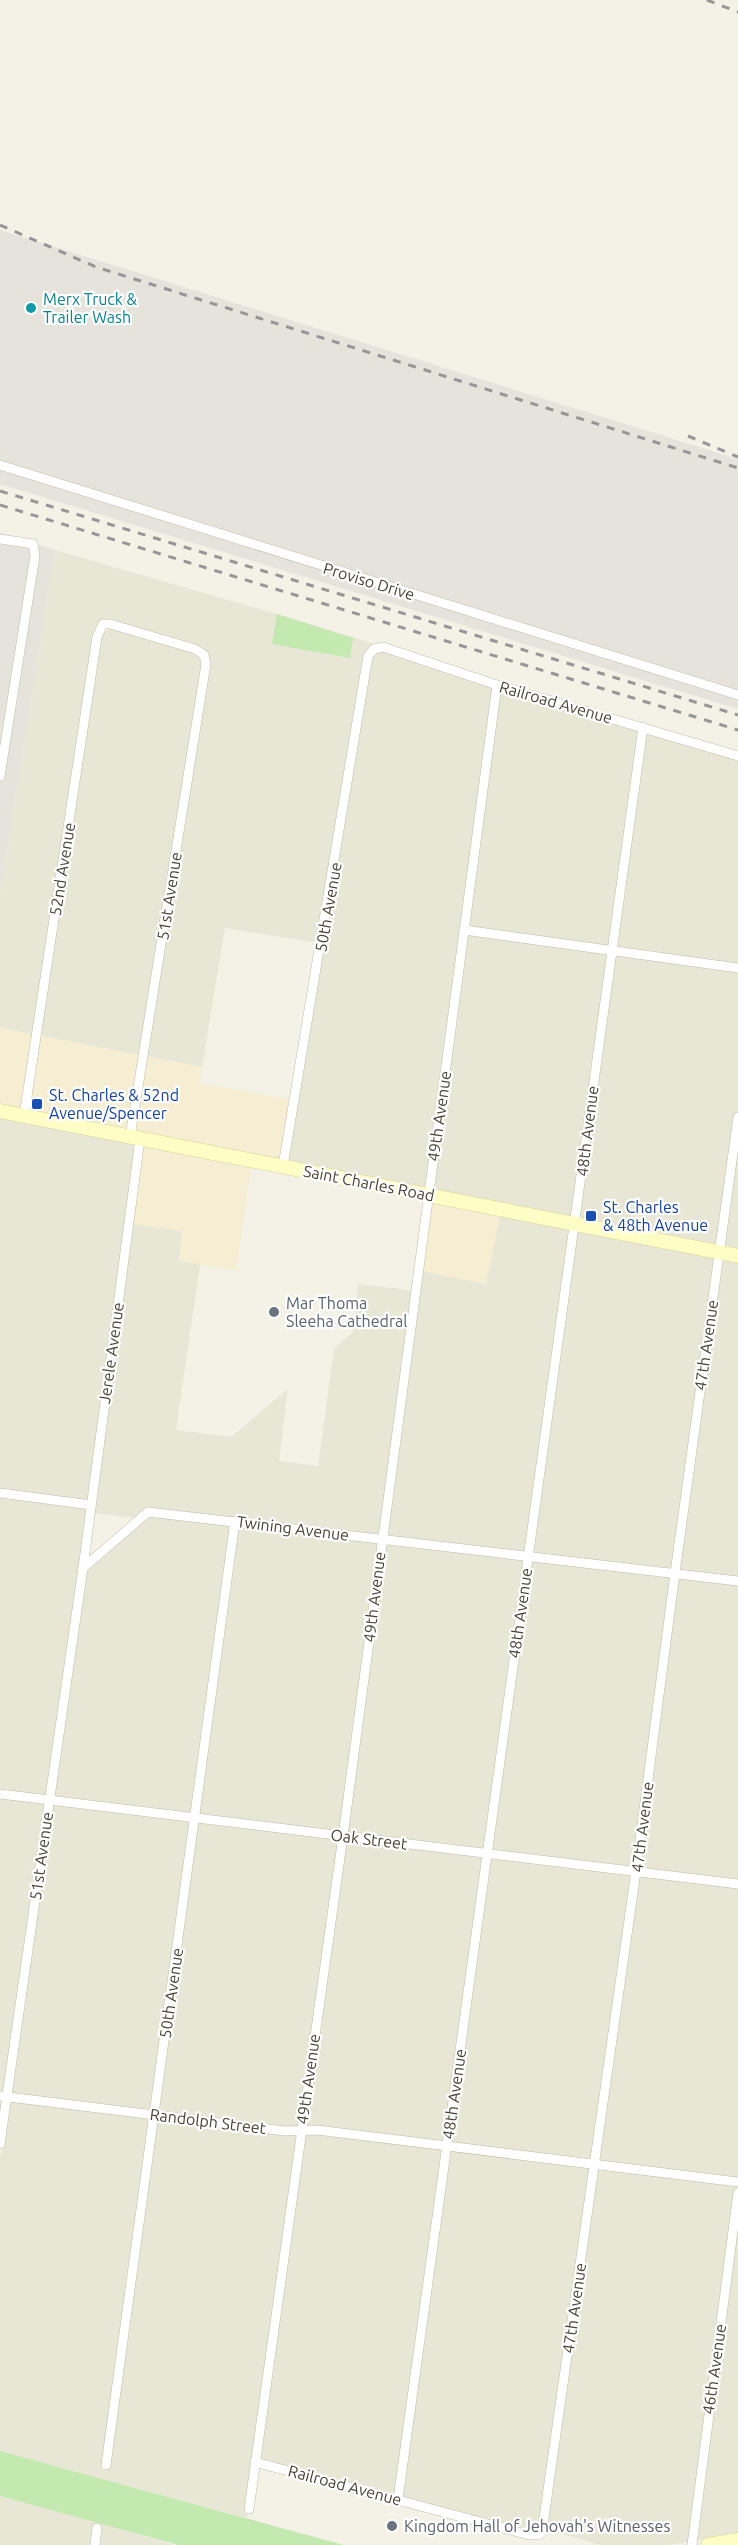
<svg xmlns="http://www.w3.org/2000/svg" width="738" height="2545" font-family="Ubuntu,sans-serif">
  <rect width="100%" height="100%" fill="#f4f2e7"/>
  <g fill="#e8e6d5">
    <path d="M55 550 277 614 494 681 424 1190 284 1165 319 943 225 928 202 1067 0 1028V894Z"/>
    <path d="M499 689 738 760V1253L432 1193Z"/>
    <path d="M0 1113 138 1141 0 2145Z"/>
    <path d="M501 1212 738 1259V2534L669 2545H600L542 2528 541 2534 258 2460 386 1538 147 1507 135 1518 93 1513 132 1224 183 1231 179 1261 200 1264 176 1430 231 1437 288 1389 279 1461 318 1466 334 1349 353 1332 358 1284 418 1291 421 1271Z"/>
    <path d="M149 1513 381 1542 247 2518 0 2451V2160L84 1570Z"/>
    <path d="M0 2496 99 2523 174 2545H0Z"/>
  </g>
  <g fill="#f6eed2">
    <path d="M0 1028 202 1067 200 1083 294 1100 284 1165 0 1108Z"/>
    <path d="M143 1142 252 1163 236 1270 179 1261 182 1231 132 1224Z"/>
    <path d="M431 1199 501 1212 486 1284 421 1271Z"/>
  </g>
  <g fill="#e6e3dc">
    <path d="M0 230 738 459V709L0 484Z"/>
    <path d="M0 533 55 550 0 894Z"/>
  </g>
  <g fill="#c3e8b0">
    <path d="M277 614 353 638 350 658 272 644Z"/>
    <path d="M0 2451 344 2545H178L0 2496Z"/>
  </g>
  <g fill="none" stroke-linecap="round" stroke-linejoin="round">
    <g stroke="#bfbca9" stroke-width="10">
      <g id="minor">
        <path d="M0 465 738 695"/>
        <path d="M0 539 33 544 35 556 0 776"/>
        <path d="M464 930 738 968"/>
        <path d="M24 1116 97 637 103 624H110L195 649 204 655 206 664 130 1137"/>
        <path d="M283 1166 368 656 374 649 383 647 497 685 738 756"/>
        <path d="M0 1493 91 1505"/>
        <path d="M83 1568 148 1512 738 1581"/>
        <path d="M0 1794 738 1884"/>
        <path d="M0 2096 285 2131 317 2130 738 2182"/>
        <path d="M0 2144 83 1568 140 1139"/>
        <path d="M255 2462 529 2535H539L542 2532 636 1871 675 1573 738 1117"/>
        <path d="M106 2465 235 1521"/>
        <path d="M398 2499 643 727"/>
        <path d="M249 2509 343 1836 497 685"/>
        <path d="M95 2545 97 2528"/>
        <path d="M692 2545 738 2193"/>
      </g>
    </g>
    <g stroke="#d4d197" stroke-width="15">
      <g id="secondary">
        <path d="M0 1111 738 1256"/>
        <path d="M708 2545 738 2540"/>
      </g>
    </g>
    <use href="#minor" stroke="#fff" stroke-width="9"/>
    <use href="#secondary" stroke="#fffdc6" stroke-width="14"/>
    <g stroke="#969696" stroke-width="3" stroke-dasharray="8 8" stroke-linecap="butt">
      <path d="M707 0 738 12"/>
      <path d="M0 225 96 267 738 468"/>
      <path d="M688 436 738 457"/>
      <path d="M0 491 738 715"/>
      <path d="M0 505 738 730"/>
    </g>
  </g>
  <circle fill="#0f9aa8" stroke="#fff" stroke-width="2" cx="31" cy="308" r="6"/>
  <g fill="#1a4fb4" stroke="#fff" stroke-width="2">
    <rect x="31" y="1098" width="12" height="12" rx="3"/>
    <rect x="585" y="1210" width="12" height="12" rx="3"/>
  </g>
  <g fill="#6b7280" stroke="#fff" stroke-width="2">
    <circle cx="274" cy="1312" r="6"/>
    <circle cx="392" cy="2526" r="6"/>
  </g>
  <g text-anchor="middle" stroke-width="4.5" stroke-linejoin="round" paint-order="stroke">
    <g font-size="16" fill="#0d838f" stroke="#fff" text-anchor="start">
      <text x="43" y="305">Merx Truck &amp;<tspan x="43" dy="18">Trailer Wash</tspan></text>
    </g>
    <g font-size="16" fill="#474436" stroke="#fff">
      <text transform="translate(369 581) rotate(17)" y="6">Proviso Drive</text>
      <text transform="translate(556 702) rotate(16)" y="6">Railroad Avenue</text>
      <text transform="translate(62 869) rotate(-81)" y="6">52nd Avenue</text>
      <text transform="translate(169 896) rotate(-81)" y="6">51st Avenue</text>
      <text transform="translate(328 907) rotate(-80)" y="6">50th Avenue</text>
      <text transform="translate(439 1116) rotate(-82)" y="6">49th Avenue</text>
      <text transform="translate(587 1131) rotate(-83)" y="6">48th Avenue</text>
      <text transform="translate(369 1183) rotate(11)" y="6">Saint Charles Road</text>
      <text transform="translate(706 1345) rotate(-82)" y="6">47th Avenue</text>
      <text transform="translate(111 1353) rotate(-82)" y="6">Jerele Avenue</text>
      <text transform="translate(293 1528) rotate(7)" y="6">Twining Avenue</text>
      <text transform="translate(374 1597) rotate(-83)" y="6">49th Avenue</text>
      <text transform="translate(520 1613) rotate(-82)" y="6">48th Avenue</text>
      <text transform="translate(642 1827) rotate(-83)" y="6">47th Avenue</text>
      <text transform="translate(369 1839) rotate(7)" y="6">Oak Street</text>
      <text transform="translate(41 1856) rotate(-82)" y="6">51st Avenue</text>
      <text transform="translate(171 1993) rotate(-82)" y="6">50th Avenue</text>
      <text transform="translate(308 2079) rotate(-82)" y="6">49th Avenue</text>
      <text transform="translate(454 2094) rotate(-82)" y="6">48th Avenue</text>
      <text transform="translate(208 2121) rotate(7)" y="6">Randolph Street</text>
      <text transform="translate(574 2308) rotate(-82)" y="6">47th Avenue</text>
      <text transform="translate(714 2369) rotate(-82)" y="6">46th Avenue</text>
      <text transform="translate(345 2485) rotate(15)" y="6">Railroad Avenue</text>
    </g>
    <g font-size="16" fill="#164399" stroke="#fff" text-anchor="start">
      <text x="49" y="1101">St. Charles &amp; 52nd<tspan x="49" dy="18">Avenue/Spencer</tspan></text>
      <text x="603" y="1213">St. Charles<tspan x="603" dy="18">&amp; 48th Avenue</tspan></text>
    </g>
    <g font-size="16" fill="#5b616d" stroke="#fff" text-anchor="start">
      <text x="286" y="1309">Mar Thoma<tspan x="286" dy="18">Sleeha Cathedral</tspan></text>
      <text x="404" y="2532">Kingdom Hall of Jehovah's Witnesses</text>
    </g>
  </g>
</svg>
